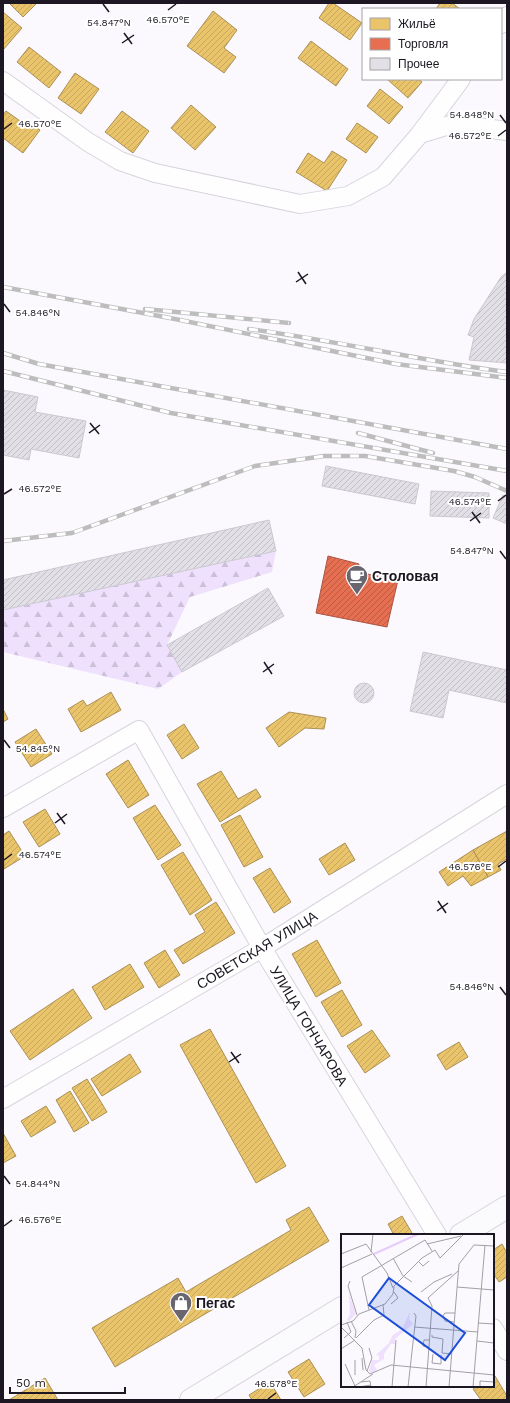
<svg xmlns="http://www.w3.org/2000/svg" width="510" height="1403" font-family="'Work Sans',sans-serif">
  <defs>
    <pattern id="forest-firs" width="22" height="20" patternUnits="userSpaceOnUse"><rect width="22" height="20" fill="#efe1fe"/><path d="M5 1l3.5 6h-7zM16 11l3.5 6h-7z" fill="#ccc0d9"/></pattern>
    <pattern id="homes-hatch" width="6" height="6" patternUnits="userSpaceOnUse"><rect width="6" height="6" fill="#e9c46a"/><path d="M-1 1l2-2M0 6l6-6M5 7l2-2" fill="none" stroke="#c7a85c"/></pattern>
    <pattern id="shops-hatch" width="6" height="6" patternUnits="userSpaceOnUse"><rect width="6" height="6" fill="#e76f51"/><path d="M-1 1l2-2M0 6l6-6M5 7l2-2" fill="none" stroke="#ba5a43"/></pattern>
    <pattern id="building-hatch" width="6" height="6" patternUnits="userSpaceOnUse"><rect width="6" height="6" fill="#e2dfe7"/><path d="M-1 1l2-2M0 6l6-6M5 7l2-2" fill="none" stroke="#c1bfc6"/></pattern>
  </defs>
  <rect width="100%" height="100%" fill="#fbf9fe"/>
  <path fill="url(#forest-firs)" d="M276 551 272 572 190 597 167 645 182 672 158 689 3 652V610Z"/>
  <g fill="url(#homes-hatch)" stroke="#ac9054">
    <path d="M9 3H37L23 17Z"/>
    <path d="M329 3H333L362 23 350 40 319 18Z"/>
    <path d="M440 3H452L460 9H436Z"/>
    <path d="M213 11 237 30 224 48 236 57 224 73 187 46Z"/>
    <path d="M3 12 22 28 3 50Z"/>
    <path d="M311 41 348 69 336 86 298 58Z"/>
    <path d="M29 47 61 72 49 88 17 62Z"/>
    <path d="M75 73 99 89 81 114 58 98Z"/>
    <path d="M387 79H418L422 82 408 98Z"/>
    <path d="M380 89 403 107 389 124 367 106Z"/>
    <path d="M191 105 216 127 195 150 171 128Z"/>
    <path d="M6 111 30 128 33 124 40 130 23 153 3 138V115Z"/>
    <path d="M122 111 149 131 133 153 105 132Z"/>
    <path d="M357 123 378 137 366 153 346 139Z"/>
    <path d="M332 151 347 160 327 191 296 172 308 153 324 163Z"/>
    <path d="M111 692 121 710 81 732 68 709 83 700 87 706Z"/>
    <path d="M3 709 8 719 3 722Z"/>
    <path d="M289 712 326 718 324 729 305 728 279 747 266 728Z"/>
    <path d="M184 724 199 748 182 759 167 735Z"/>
    <path d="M36 729 52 754 31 767 15 742Z"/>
    <path d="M128 760 149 795 128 808 106 774Z"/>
    <path d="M221 771 238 799 256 789 261 797 220 822 197 784Z"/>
    <path d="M155 805 181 845 158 860 133 818Z"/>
    <path d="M45 809 60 834 39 847 23 822Z"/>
    <path d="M240 815 263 857 244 867 221 825Z"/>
    <path d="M9 831 25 856 4 869 3 835Z"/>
    <path d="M507 831V859L498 864 501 870 488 877 473 850Z"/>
    <path d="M345 843 355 860 329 875 319 859Z"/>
    <path d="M473 850 488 877 471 886 463 876 448 886 439 872Z"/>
    <path d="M183 852 212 900 190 915 161 865Z"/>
    <path d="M270 868 291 902 274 913 253 878Z"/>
    <path d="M216 902 235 933 183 964 174 950 205 932 195 915Z"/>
    <path d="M317 940 341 983 316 997 292 954Z"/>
    <path d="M165 950 180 975 159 988 144 963Z"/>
    <path d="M130 964 144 987 105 1010 92 987Z"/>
    <path d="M73 989 92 1018 30 1060 10 1031Z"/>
    <path d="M342 990 362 1025 342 1037 321 1002Z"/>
    <path d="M210 1029 286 1166 256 1183 180 1045Z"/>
    <path d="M372 1030 390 1056 365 1073 347 1046Z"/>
    <path d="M459 1042 468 1057 446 1070 437 1055Z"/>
    <path d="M130 1054 141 1072 102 1096 91 1079Z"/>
    <path d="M87 1079 107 1112 92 1121 72 1088Z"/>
    <path d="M70 1091 89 1123 74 1132 56 1100Z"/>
    <path d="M46 1106 56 1122 31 1137 21 1121Z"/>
    <path d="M3 1133 16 1156 3 1163Z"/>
    <path d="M309 1207 329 1241 115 1367 92 1328 178 1278 186 1292 291 1230 286 1220Z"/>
    <path d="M402 1216 412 1233 408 1235H394L388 1224Z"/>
    <path d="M502 1244 507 1253V1277L499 1282 493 1273V1250Z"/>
    <path d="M309 1359 325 1384 304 1397 288 1372Z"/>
    <path d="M495 1376 507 1396V1400H481L473 1389 478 1386H493V1377Z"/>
    <path d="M45 1378 58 1400H9Z"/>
    <path d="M270 1382 281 1400H252L249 1395Z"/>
  </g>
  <path fill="url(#shops-hatch)" stroke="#aa5543" d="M328 556 359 564 357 572 398 580 387 627 316 613Z"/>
  <g fill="url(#building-hatch)" stroke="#cbc8cf">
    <path d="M507 272V363L469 360 474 337 468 335 474 319 501 277Z"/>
    <path d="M3 390 38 397 35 412 86 421 79 458 31 449 29 460 3 455Z"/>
    <path d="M326 466 419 484 415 504 322 486Z"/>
    <path d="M431 491 489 493V518L430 516Z"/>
    <path d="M503 495 507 497V524L493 518Z"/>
    <path d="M269 520 276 551 3 610V580Z"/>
    <path d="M268 588 284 616 182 672 167 645Z"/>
    <path d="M423 652 507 670V703L449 690 443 718 410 711Z"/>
    <circle cx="364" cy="693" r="10"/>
  </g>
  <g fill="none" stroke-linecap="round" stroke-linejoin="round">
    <g stroke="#d7d4dc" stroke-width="20">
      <g id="street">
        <path d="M501 24 507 16"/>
        <path d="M3 81 88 142 120 161 155 173 300 204 348 196 383 177 420 134 453 124 507 131"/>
        <path d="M420 134 461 79"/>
        <path d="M3 808 139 730 262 948 437 1235"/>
        <path d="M3 1099 262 948 507 794"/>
        <path d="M493 1328 507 1351"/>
      </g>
    </g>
    <g stroke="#d7d4dc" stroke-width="24">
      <g id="secondary">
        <path d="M461 1235 507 1207"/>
        <path d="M191 1400 342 1308"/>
      </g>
    </g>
    <use href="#street" stroke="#fefeff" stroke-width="18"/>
    <use href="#secondary" stroke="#fbfafc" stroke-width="22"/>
    <g stroke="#bdbdbe" stroke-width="4.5">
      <g id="rail">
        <path d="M3 287 170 318 396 364 507 378"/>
        <path d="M145 309 289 323"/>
        <path d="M249 329C335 340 420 361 507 372"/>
        <path d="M3 353 39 364 507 449"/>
        <path d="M3 371 171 413 507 471"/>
        <path d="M358 433 433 453"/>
        <path d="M3 541 72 533 255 466 324 456H365L454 471 475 477 507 491"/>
      </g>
    </g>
    <use href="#rail" stroke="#fff" stroke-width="3" stroke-dasharray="9" stroke-linecap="butt"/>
  </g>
  <path fill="none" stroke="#1c1722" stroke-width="1.5" d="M103 4 109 12M168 10 176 4M124 33 132 44M122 43 134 35M500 115 506 123M4 129 12 123M498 136 506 130M298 272 306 284M296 282 308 274M4 304 10 312M90 423 99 434M89 433 100 425M4 494 12 489M498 501 506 495M472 512 480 523M470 521 481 513M500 551 506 559M264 662 272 674M263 672 274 664M4 740 10 748M57 813 65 824M55 823 67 814M4 860 12 854M498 867 506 861M438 901 446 913M437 911 448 903M500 987 506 995M231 1052 239 1063M229 1062 241 1054M4 1176 10 1184M4 1226 12 1220M268 1399 276 1393"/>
  <defs>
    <g id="cafe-pin" transform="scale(1.15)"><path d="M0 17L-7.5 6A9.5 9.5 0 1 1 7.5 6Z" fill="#6a666f" stroke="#fff"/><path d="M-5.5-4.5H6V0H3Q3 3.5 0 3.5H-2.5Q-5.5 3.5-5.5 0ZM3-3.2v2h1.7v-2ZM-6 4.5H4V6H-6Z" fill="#fff"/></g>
    <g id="shop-pin" transform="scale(1.15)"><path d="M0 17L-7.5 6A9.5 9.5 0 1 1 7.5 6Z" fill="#6a666f" stroke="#fff"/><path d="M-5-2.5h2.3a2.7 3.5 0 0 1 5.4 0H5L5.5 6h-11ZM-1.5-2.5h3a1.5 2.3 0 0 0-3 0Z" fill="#fff"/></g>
  </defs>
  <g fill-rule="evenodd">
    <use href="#cafe-pin" x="357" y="576"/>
    <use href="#shop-pin" x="181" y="1303"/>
  </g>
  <g text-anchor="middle" stroke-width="4" stroke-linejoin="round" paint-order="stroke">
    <g font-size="14" font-weight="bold" fill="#1c1722" stroke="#fff" text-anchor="start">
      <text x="372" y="581">Столовая</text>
      <text x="196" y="1308">Пегас</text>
    </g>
    <g font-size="14" fill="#1c1722" stroke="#fff">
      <text transform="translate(257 950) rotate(-31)" y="5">СОВЕТСКАЯ УЛИЦА</text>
      <text transform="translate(309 1026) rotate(59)" y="5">УЛИЦА ГОНЧАРОВА</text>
    </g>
  </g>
  <g transform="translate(341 1234)">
    <rect width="153" height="153" fill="#fbf9fe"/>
    <path d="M8 59 15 80 8 87 6 86 9 80ZM69 78 68 85 72 90 54 105V110H50L43 120V125L33 131 36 136 31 139 28 137 31 126H38V122L35 121 48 109 51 102 61 95Z" fill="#efe1fe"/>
    <path fill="none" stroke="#e4ccfc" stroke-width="2" d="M33 20 77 0"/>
    <path fill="none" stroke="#a29fa6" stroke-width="1" d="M86 10 120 2M30 18 32 0M0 20 25 10 46 39 52 54M52 24 62 42 71 48M78 28 82 32 88 27M0 34 31 20M9 47 7 52 16 81M116 53 153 56M80 58 93 48 111 40M50 70 57 64 53 58M28 76 21 43 84 6 91 17M10 87 15 97 14 104M113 88 104 87 102 82 104 79H114M137 89 153 90M0 91 12 87 18 80 44 70 52 60 53 52 81 24 94 16 99 24 123 0M0 93 21 114 25 136 29 140 50 131 153 141M73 93 137 98M91 101V103L102 105 101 119 111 120M3 104 10 98 6 88M15 104 33 86 43 81 42 71M136 107 153 109M88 113 82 112 83 106H88M0 115 14 106M92 120 91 129 100 130V121M21 124 22 136M4 130 14 152M26 137 31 124 28 114M14 141V126M20 148 29 147 30 153M12 153 32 140M18 153 30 151M51 153 55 106M67 153 75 82 73 79M85 153 91 72 87 64 117 37M108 153 118 30 133 11 153 12M132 153 144 11M139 153V147L153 148"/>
    <path fill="#1d4ed8" fill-opacity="0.15" stroke="#1d4ed8" stroke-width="2" d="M48 44 124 99 104 126 28 71Z"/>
    <rect width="153" height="153" fill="none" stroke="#1c1722" stroke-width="2"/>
  </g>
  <g font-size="10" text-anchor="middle" fill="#1c1722" stroke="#fff" stroke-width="4" stroke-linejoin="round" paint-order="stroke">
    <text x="168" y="23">46.570°E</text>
    <text x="109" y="26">54.847°N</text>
    <text x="472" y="118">54.848°N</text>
    <text x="40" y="127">46.570°E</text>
    <text x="470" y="139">46.572°E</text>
    <text x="38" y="316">54.846°N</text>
    <text x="40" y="492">46.572°E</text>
    <text x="470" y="505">46.574°E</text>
    <text x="472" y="554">54.847°N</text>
    <text x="38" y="752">54.845°N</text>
    <text x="40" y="858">46.574°E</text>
    <text x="470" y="870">46.576°E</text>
    <text x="472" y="990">54.846°N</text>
    <text x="38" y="1187">54.844°N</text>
    <text x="40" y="1223">46.576°E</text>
    <text x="276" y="1387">46.578°E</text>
  </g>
  <rect width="510" height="1403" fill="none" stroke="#1c1722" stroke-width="8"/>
  <rect x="362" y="8" width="140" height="72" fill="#ffffff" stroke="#a4a2a7"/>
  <rect x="370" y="18" width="20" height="12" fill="#e9c46a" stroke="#a4a2a7"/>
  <text x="398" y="28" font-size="12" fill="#1c1722">Жильё</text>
  <rect x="370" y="38" width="20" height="12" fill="#e76f51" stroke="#a4a2a7"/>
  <text x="398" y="48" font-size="12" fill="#1c1722">Торговля</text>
  <rect x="370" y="58" width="20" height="12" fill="#e2dfe7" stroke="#a4a2a7"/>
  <text x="398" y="68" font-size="12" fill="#1c1722">Прочее</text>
  <path d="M10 1387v6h115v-6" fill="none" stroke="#1c1722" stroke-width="2"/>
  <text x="16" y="1387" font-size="12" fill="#1c1722" stroke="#ffffff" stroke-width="3" paint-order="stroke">50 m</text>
</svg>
